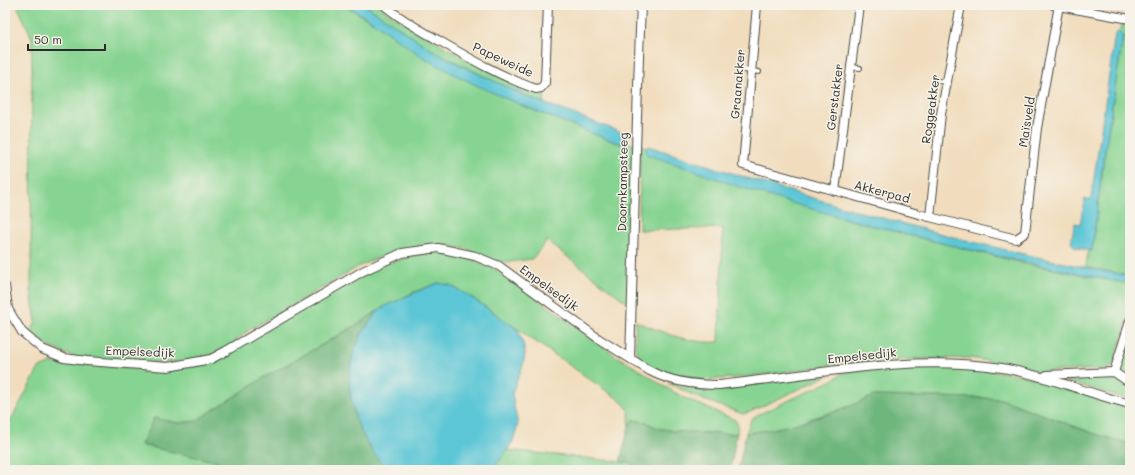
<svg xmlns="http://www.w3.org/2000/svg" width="1135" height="475" font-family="Mali,sans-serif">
  <rect width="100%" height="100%" fill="#f7f3e8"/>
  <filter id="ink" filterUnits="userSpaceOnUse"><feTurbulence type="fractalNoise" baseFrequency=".025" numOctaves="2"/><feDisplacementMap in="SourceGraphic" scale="8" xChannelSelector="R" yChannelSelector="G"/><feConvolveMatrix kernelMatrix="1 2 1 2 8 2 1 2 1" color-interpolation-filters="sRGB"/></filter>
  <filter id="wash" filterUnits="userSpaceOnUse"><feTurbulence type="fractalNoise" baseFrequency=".012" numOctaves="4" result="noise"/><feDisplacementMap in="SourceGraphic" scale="16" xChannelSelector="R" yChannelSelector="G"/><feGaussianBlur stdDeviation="0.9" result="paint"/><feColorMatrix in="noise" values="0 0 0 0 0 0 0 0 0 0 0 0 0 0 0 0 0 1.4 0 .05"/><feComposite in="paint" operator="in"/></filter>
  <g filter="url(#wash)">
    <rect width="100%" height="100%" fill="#f1ddbd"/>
    <g fill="#87d492" stroke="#59805e">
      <path d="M17 5H226L281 10 292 5H343L370 20 432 62 461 77 523 106 615 142 624 144 626 142 634 145 630 305 547 241 532 259 509 262 495 261 466 249 451 246H424L400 250 375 259 360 266 249 330 234 342 214 354 178 362 160 363 79 358 64 353 35 340 30 333 36 322 31 291 32 38Z"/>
      <path d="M365 5H378L387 12 469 61 545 89 544 103 500 84 432 50Z"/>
      <path d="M1123 22 1130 23V276L1086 267 1088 250 1092 251 1103 164 1123 37 1120 31Z"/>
      <path d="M640 145 647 147 646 149 843 217 929 240 1027 264 1130 284V312L1115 361 1110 368 1104 369 1040 372 1011 365 970 358 921 359 843 363 793 371 734 378 700 380 670 374 646 365 642 362 638 355 636 347 635 321C662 332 689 344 719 342L723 228 639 230Z"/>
      <path d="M438 253 456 254 469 258 495 269 518 284 613 354 646 374 665 387 685 398 735 420 738 425 737 433 730 434 674 431 657 428 646 422 633 420 629 426C630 410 629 408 617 398L471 297 438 283 414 292 379 310 362 322 265 377 196 421 179 423 154 418 141 445 258 470H5V431L39 368 52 363 173 370 206 364 352 282 385 264 420 254Z"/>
      <path d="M1130 333V380L1120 371V365Z"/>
      <path d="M890 367H965L1022 375 1130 407V444L1095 434 1001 399 984 398 874 396 857 404 788 426 767 430 746 433 751 420 757 415 833 380 844 372Z"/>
      <path d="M829 375 750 412 743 414 701 399 668 383 692 388 715 389Z"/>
      <path d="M1107 376 1114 377 1130 387V400L1056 378Z"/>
      <path d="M507 450 633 463V470H491Z"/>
    </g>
    <g fill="#6db67c" stroke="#4c7054">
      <path d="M379 310 361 334 354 413 371 449 387 470H258L141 445 154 418 179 423 196 421 265 377 362 322Z"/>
      <path d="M874 396 984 398 1001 399 1095 434 1130 444V470H738L746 433C790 428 834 414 874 396Z"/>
      <path d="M633 420 646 422 657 428 674 431 730 434 737 433 730 470H633V463L620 462 629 426Z"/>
    </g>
    <g fill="#5cc6d6" stroke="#447880">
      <path d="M226 5H292L281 10Z"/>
      <path d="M343 5H365L432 50 464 67 530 98 621 132 625 135 627 138 624 144 615 142C553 118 491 95 433 63 402 46 376 19 343 5Z"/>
      <path d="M1120 31 1123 37 1103 164 1092 251 1075 247 1071 242 1075 223 1080 224 1085 199H1091L1114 41 1115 34Z"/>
      <path d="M648 146C806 198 966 246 1130 276V284C1000 258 870 229 743 188 711 177 679 165 646 154V149Z"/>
      <path d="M438 283 450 285 471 297 517 329 523 343 525 354 523 365 512 393 514 407 518 424 513 441 502 458 491 470H387C351 430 334 371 368 325 372 320 375 314 379 310 382 307 387 306 390 304 406 297 421 289 438 283Z"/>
    </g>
  </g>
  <g filter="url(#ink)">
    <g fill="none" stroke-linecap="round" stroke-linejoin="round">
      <g stroke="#494641" stroke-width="6">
        <g id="lane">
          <path d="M851 67 860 68"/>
          <path d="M744 70 759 72"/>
          <path d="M938 81 947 82"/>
        </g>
      </g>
      <g stroke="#494641" stroke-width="10">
        <g id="street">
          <path d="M384 5C400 19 420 30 438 40 469 58 502 77 536 89L541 88 545 83 548 5"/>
          <path d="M757 5 743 165 922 215 1016 239 1025 233 1037 128 1059 5"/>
          <path d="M1053 5 1130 19"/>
          <path d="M835 191 859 5"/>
          <path d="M930 217 941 114 961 5"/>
          <path d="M5 286 8 309 22 332 42 349 64 358 87 361 168 367 211 359 226 351 363 271 402 253 438 248 475 256 499 266 599 339 650 371C671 382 695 385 719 385 812 375 907 354 1002 368 1045 375 1087 393 1130 404"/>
          <path d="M630 358C634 241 636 123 641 5"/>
          <path d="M1114 372 1130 321"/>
          <path d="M1043 377 1047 375 1114 372 1130 383"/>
        </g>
      </g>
      <use href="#lane" stroke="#fff" stroke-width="4"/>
      <use href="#street" stroke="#fff" stroke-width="8"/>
    </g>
  </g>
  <g text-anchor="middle" stroke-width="3" stroke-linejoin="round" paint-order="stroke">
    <g font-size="12" fill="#2b2b2b" stroke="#f7f3e8">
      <text transform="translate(503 60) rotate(25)" y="4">Papeweide</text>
      <text transform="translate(738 84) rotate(-85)" y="4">Graanakker</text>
      <text transform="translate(835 97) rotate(-83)" y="4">Gerstakker</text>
      <text transform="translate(931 109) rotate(-82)" y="4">Roggeakker</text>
      <text transform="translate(1027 122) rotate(-81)" y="4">Maïsveld</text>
      <text transform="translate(623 182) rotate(-89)" y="4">Doornkampsteeg</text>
      <text transform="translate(882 192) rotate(15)" y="4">Akkerpad</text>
      <text transform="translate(549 288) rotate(36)" y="4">Empelsedijk</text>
      <text transform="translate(140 352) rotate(2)" y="4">Empelsedijk</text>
      <text transform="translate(862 356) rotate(-6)" y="4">Empelsedijk</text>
    </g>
  </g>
  <rect width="1135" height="475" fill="none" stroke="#f7f3e8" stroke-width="20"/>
  <path d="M28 44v6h77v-6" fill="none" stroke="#2b2b2b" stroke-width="2"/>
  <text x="34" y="44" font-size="12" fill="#2b2b2b" stroke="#f7f3e8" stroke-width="3" paint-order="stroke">50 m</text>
</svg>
